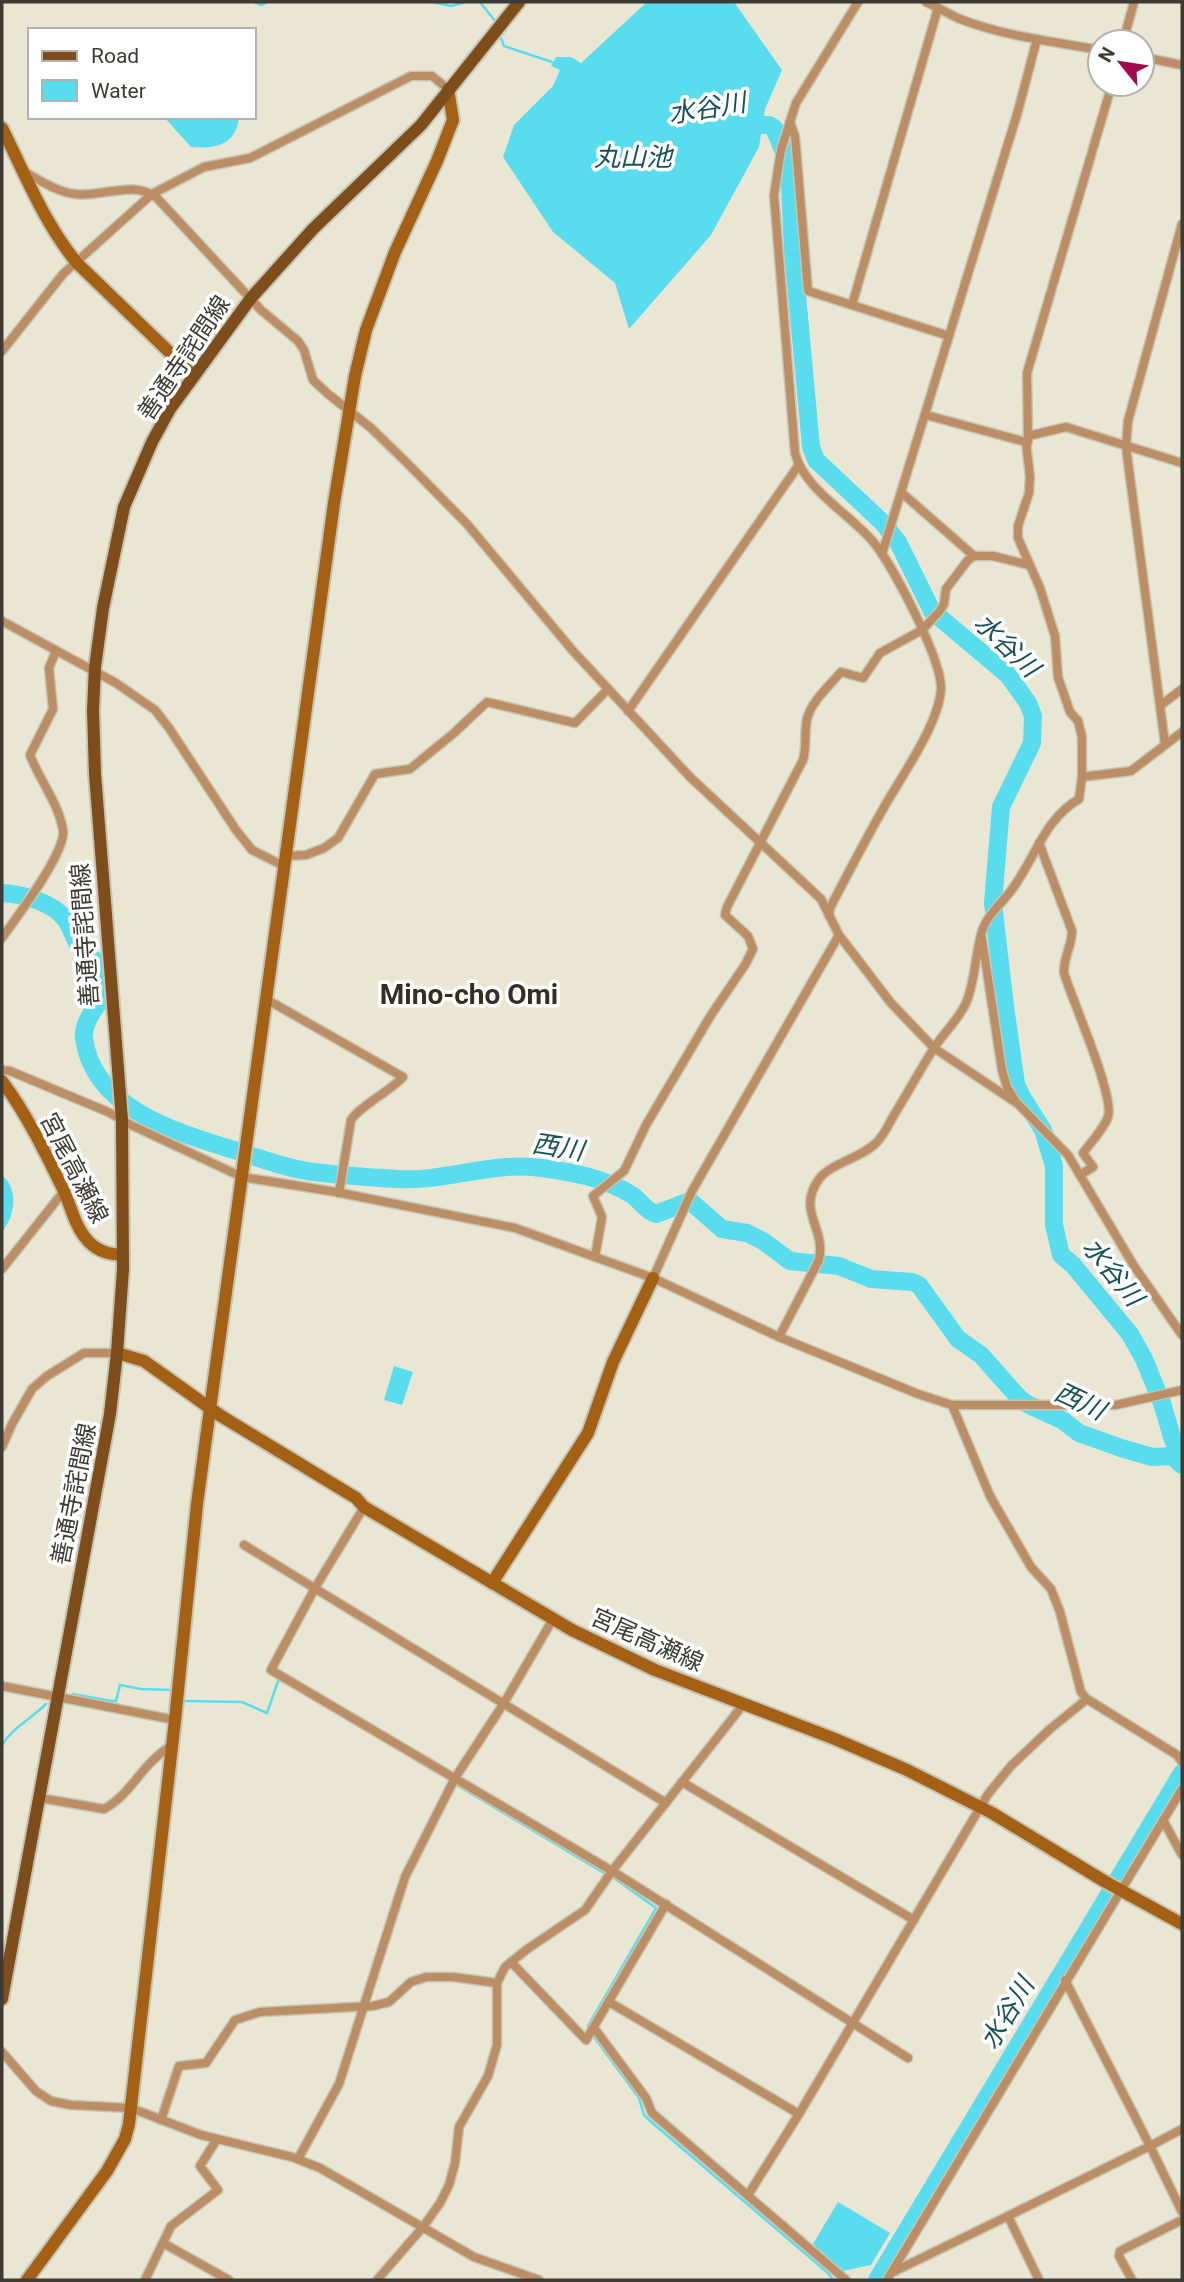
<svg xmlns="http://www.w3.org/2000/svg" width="1184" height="2282" font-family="Roboto,'Noto Sans JP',sans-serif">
  <rect width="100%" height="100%" fill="#eae6d4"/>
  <g fill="#59ddee">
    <path d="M647 2H734L782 70 765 109 759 147 711 235 629 329 615 283 553 232 503 157 514 125 553 86 560 70 551 66 556 57H571L581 63Z"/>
    <path d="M164 117H239C236 146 214 149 191 147Z"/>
    <path d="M2 1175C19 1190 15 1215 2 1232Z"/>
    <path d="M394 1366 413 1372 402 1405 384 1400Z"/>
    <path d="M838 2202 890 2233 871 2265 843 2271 813 2244Z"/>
  </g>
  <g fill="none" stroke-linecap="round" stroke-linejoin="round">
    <g stroke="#59ddee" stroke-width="2.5">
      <path d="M254 2 261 5 268 2"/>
      <path d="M432 2 451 6 466 2"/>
      <path d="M480 2 495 21"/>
      <path d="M501 38 504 46 552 62"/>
      <path d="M73 1694 111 1701H116L120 1685 141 1689 173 1690"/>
      <path d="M186 1701 242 1702 267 1713 278 1681H283"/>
      <path d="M2 1745C12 1728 31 1719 46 1704"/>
      <path d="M415 1760 450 1780"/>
      <path d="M455 1784 604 1873"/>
      <path d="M588 2026 656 1908 614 1878"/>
      <path d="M594 2037 639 2098 644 2115 649 2120 828 2273 833 2280"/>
    </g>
    <g stroke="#59ddee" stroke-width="18">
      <path d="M741 125H769L774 128 789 165 793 251 811 447 816 460 882 522 898 542 932 611 1008 675 1028 703 1033 716 1032 743 1001 807 993 903 1005 1006 1016 1084 1022 1097 1043 1130 1054 1166V1225L1061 1255 1073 1265 1130 1334 1144 1359 1162 1403 1172 1437 1182 1461"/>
      <path d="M2 893C22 894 53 902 66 920 72 929 74 940 81 949 92 961 112 966 108 986 101 1003 82 1020 84 1038 93 1110 180 1133 237 1151 262 1159 288 1169 314 1172 342 1175 371 1178 399 1179 447 1182 491 1161 541 1168 572 1172 605 1178 632 1195 641 1201 644 1210 656 1214L690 1201 722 1229 747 1233 763 1241 790 1261 839 1266 871 1279 912 1282 919 1285 958 1339 981 1355 1020 1399 1029 1405 1062 1420 1079 1433 1121 1448 1152 1457 1172 1456 1182 1465"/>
      <path d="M877 2280 1182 1773"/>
    </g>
    <g stroke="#c7c4b4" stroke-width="11">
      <g id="street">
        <path d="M926 2C937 7 949 14 960 19 1003 36 1055 42 1100 50"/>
        <path d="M1123 42 1134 2"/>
        <path d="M1142 57 1182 65"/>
        <path d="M790 122 795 136 808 291 949 336"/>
        <path d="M23 171C39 180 57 192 75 194 101 198 134 179 157 198L261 310 298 341 304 350 313 380 328 394 371 428 406 462 467 524 573 651 690 777 821 899 839 935 891 1003 934 1048 1018 1104 1068 1155 1134 1266 1182 1335"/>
        <path d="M852 305 938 8"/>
        <path d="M2 351 63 274 152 194 204 167 250 158 411 76H432L448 89"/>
        <path d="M926 415 1026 442"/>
        <path d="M1028 436 1066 427 1182 463"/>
        <path d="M902 493 974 556"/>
        <path d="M882 554 1018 111 1037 39"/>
        <path d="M2 621 116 683 155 710 169 728 236 830 252 850 284 866"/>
        <path d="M1161 705 1182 689"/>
        <path d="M628 711 798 466"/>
        <path d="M1165 744 1126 447 1128 421 1182 224"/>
        <path d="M1082 777 1131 771 1182 732"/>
        <path d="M1039 843 1072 931C1072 946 1063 958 1064 973 1072 1000 1115 1096 1108 1117 1103 1130 1091 1142 1083 1153L1093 1167 1080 1175"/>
        <path d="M286 856 306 855 324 848 338 838 375 774 410 769 454 733 487 702 575 723 608 689"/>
        <path d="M829 916 830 908C847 875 865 841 883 809 901 777 939 724 941 689 942 660 894 568 875 544 852 515 804 490 795 453L774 195 781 150 796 103 858 2"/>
        <path d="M2 938C16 918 67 851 63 830 58 802 40 781 30 755L53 709 49 668 56 651"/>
        <path d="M982 939 1002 1070 1007 1087 1015 1100"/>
        <path d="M266 999 403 1077C390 1091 359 1107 351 1120L339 1193"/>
        <path d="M2 1070 10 1071 108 1112 131 1125 242 1177 336 1192 515 1228 653 1278 779 1337 918 1394 952 1405H1116L1182 1390"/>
        <path d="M595 1257 602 1217 593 1196 624 1171 646 1125 711 1015 745 965 753 949 748 936 725 915 727 907 803 760C807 746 804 733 807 719 811 702 830 685 841 672L863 678 880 653 922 630 939 612 944 604 946 589 968 560 974 556H993L1029 565"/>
        <path d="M2 1269 64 1191"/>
        <path d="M653 1278 692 1191 839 935"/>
        <path d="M779 1337 819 1260C826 1226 796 1212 819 1179 831 1163 862 1158 877 1142 884 1135 889 1124 894 1115 907 1094 919 1072 932 1051 942 1034 958 1021 966 1003 975 982 975 957 981 935 985 917 1000 905 1010 892 1035 860 1043 820 1079 799L1082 777V737L1078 721 1070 712 1058 677 1055 636 1040 588 1018 538V526L1029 493 1030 477 1026 442H1028L1027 373 1112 84"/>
        <path d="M952 1405 990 1496 1031 1567 1051 1589 1060 1612 1081 1692 1087 1699 1177 1755 1182 1762"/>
        <path d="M2 1447 12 1424 32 1389 47 1376 84 1353H117"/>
        <path d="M364 1507 315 1588 271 1670 612 1871 908 2058"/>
        <path d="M244 1545 666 1803"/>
        <path d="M2 1686 175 1720"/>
        <path d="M682 1782 914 1920"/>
        <path d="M40 1798 104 1809C132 1794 141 1764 171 1746"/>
        <path d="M1163 1820 1182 1855"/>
        <path d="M511 1962 586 2040 666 1904"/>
        <path d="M609 2002 799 2114"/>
        <path d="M594 2028 646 2098 652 2113 846 2280"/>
        <path d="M2 2052 36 2091 51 2101 71 2105 131 2108 201 2135 292 2157 320 2168 474 2257 539 2280"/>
        <path d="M161 2120 179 2066 206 2063 235 2020 260 2012 373 2006 389 2002 411 1982 426 1977H453L497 1983"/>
        <path d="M1182 2129 1150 2146 1182 2212"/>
        <path d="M298 2159 339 2084 405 1877 455 1778 504 1703 553 1619"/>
        <path d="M748 2195 799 2114 988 1794 1011 1766 1050 1729 1087 1699"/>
        <path d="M163 2243 229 2280"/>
        <path d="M891 2273 1008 2216"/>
        <path d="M145 2280 171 2226 218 2190 200 2166 217 2139"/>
        <path d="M377 2280 423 2227 440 2203 449 2185 455 2163 459 2127 488 2076 497 2045V1983L505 1967 526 1950 585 1910 612 1871 739 1710"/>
        <path d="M887 2280 1182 1789"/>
        <path d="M1039 2280 1008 2216 1150 2146 1065 1980"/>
        <path d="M1132 2280 1119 2256 1120 2251 1182 2220"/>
      </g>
    </g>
    <g stroke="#c7c4b4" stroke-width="16">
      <g id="secondary">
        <path d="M2 128C25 174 44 223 77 263L193 375"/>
        <path d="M2 1081C26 1113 45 1152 63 1189 71 1206 75 1228 89 1242 99 1252 109 1254 123 1255"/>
        <path d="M117 1353 144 1361 221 1416 356 1498 364 1507 572 1630 655 1670 835 1739 907 1770 992 1813 1104 1881 1182 1924"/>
        <path d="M492 1583 588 1433 613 1362 653 1278"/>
        <path d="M27 2280 107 2171 125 2139 129 2124 175 1720 197 1504 334 503 355 376 366 330 395 252 437 161 453 120 448 89"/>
      </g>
    </g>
    <g stroke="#c7c4b4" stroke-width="16">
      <path id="primary" d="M2 1999 110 1414 117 1353 123 1269 122 1120 95 774 93 710 95 667 103 608 124 507 152 442 170 409 251 298 313 229 421 125 519 2"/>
    </g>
    <use href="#street" stroke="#bc8e65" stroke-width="8"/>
    <use href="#secondary" stroke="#a46116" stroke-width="12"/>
    <use href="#primary" stroke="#7d4d1c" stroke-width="12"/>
  </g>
  <g text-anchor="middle" stroke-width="7" stroke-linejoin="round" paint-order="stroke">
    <g font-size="24" fill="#3d3b34" stroke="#fff">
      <text transform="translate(184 358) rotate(-56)" y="8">善通寺詫間線</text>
      <text transform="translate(85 935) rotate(-94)" y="8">善通寺詫間線</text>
      <text transform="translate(74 1168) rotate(63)" y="8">宮尾高瀬線</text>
      <text transform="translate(74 1494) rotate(-79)" y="8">善通寺詫間線</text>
      <text transform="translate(647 1640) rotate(24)" y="8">宮尾高瀬線</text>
    </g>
    <g font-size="26" font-style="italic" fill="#195259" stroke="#fff">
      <text transform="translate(707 108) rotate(-9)" y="9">水谷川</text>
      <text x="633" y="166">丸山池</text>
      <text transform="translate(1007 645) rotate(44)" y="9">水谷川</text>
      <text transform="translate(558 1147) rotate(9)" y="9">西川</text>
      <text transform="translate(1113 1272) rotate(51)" y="9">水谷川</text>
      <text transform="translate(1080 1401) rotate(25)" y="9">西川</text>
      <text transform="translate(1007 2013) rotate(-59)" y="9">水谷川</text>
    </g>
    <g font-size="28" font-weight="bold" fill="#333022" stroke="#fff">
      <text x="469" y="1004">Mino-cho Omi</text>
    </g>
  </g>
  <rect width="1184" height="2282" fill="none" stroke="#3d3b34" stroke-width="7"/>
  <rect x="28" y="28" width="228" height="91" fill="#ffffff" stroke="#b1b1ae" stroke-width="2"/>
  <rect x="42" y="51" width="35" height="10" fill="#7d4d1c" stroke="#b1b1ae" stroke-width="2"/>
  <text x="91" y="63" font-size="21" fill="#3d3b34">Road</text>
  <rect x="42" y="80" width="35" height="21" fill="#59ddee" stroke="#b1b1ae" stroke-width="2"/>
  <text x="91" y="98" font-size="21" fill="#3d3b34">Water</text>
  <g transform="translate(1121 63) rotate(300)"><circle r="33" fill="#ffffff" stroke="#b1b1ae" stroke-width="2"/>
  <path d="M0-5L12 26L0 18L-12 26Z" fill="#a20b4b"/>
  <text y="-10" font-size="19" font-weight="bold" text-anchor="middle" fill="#3d3b34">N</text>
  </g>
</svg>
